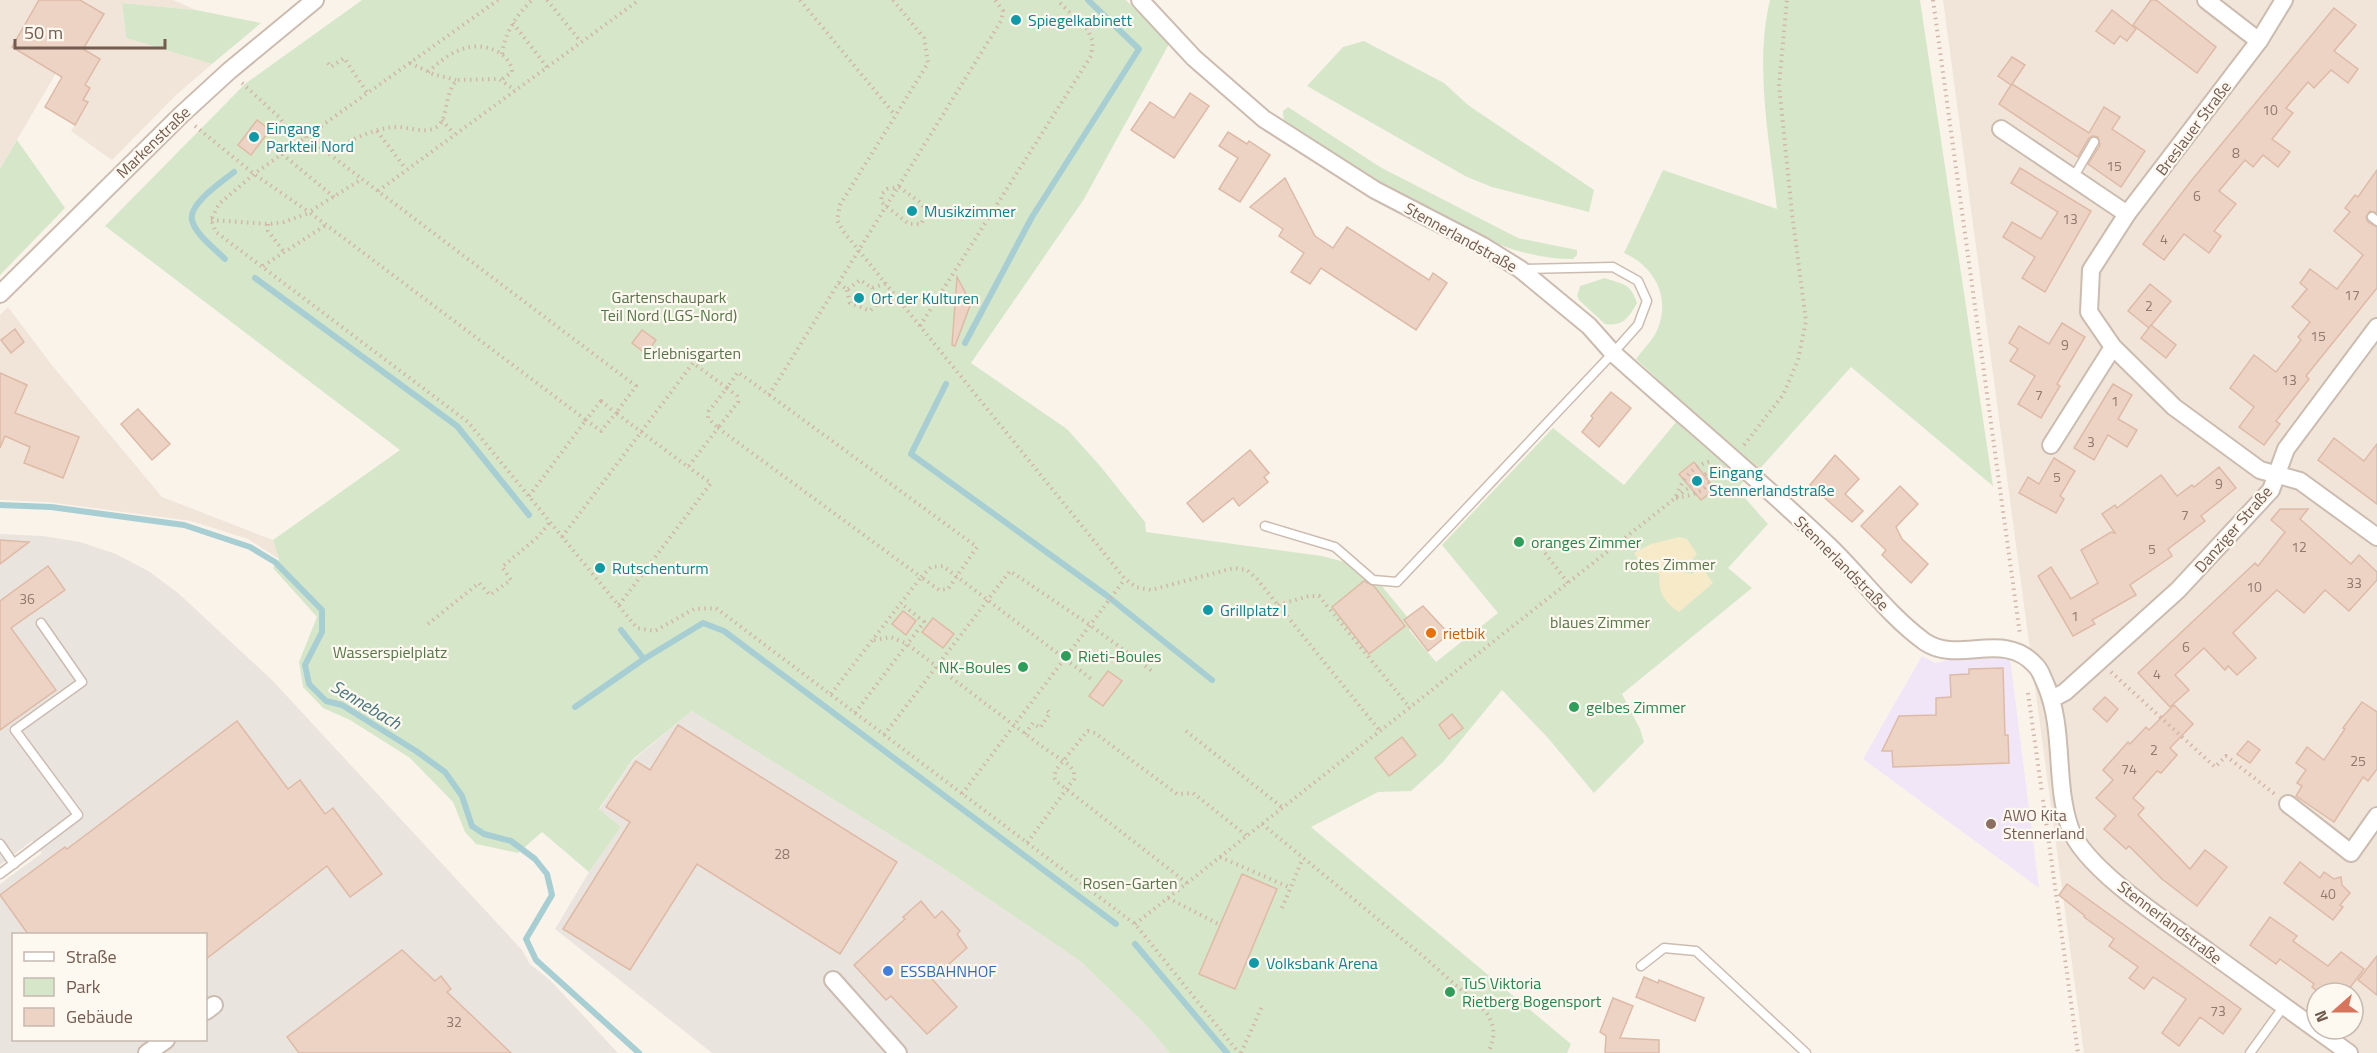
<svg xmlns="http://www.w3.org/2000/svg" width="2377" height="1053" font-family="'Titillium Web',sans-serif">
  <rect width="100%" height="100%" fill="#faf3ea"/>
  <g fill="#f1e5d9" fill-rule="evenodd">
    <path d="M0 0H173L196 10 122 3 126 38 212 64 176 95 112 160 71 131 75 125 45 107 62 77 56 73 0 169Z"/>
    <path d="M1943 0H2377V1053H2084ZM2317 993H2353V1029H2317Z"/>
    <path d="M8 307 51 364 162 497 273 540 279 559 248 539 191 521 48 502 0 500V315Z"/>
  </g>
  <g fill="#eae4df" fill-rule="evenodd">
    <path d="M0 534 43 536 80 542 116 554 150 572 178 593 272 680 522 950 530 964 551 981 618 1053H0V884L42 853 32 841 0 865ZM14 934H206V1040H14Z"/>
    <path d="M692 711 940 866 1080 961 1143 1022 1170 1053H712L555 929 589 872 621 827 599 810 633 760Z"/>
  </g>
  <path fill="#f0e6f7" d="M1922 656 1935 663 1949 660 2010 658 2039 888 1863 759Z"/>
  <g fill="#d6e7c9">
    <path d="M362 0H1126L1169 44 1084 199 971 363 1067 429 1101 467 1145 522 1146 532 1322 556 1367 568 1413 624 1409 630 1436 662 1498 613 1442 545 1553 428 1624 485 1676 422 1744 481 1737 489 1768 524 1728 568 1752 588 1622 694 1640 729 1644 742 1594 793 1548 738 1502 690 1443 762 1411 791 1378 792 1311 827 1571 1044 1567 1053H1170L1143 1022 1080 961 940 866 692 711 633 759 599 809 621 827 589 872 542 832 518 853 476 844 465 832 453 802 410 758 350 720 323 708 303 687 299 662 317 617 273 568 279 559 273 540 400 450 105 226 245 84Z"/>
    <path d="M1770 0H1920L1993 486 1851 367 1757 472 1636 359C1643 349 1656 337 1659 325 1670 294 1652 265 1624 253L1663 170 1777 209C1770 143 1754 66 1770 0Z"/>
    <path d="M122 3 196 10 261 23 212 64 126 38Z"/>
    <path d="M1364 41 1444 83 1468 105 1594 190 1589 212 1492 187 1467 177 1307 86 1343 47Z"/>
    <path d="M1288 107 1380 167 1518 238 1577 250V255L1573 259C1518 259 1474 235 1426 209 1377 183 1331 154 1284 124L1283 111Z"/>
    <path d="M17 140 65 208 0 275V169Z"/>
    <path d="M1605 278C1623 285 1630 282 1637 303 1629 317 1623 327 1605 324L1579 300 1577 296 1580 286Z"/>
  </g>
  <path fill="#f6eac8" d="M1679 537 1687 539 1697 554 1688 564 1682 566V572L1692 574 1698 568 1703 569 1713 583 1679 612C1665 603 1657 591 1660 575L1654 569 1646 566 1643 568 1634 553 1651 544Z"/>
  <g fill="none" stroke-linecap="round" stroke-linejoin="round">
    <g stroke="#a7ced3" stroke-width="6">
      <path d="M225 259C215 249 195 234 192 220 188 204 223 181 234 172"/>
      <path d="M255 278 457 426 529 515"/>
      <path d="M965 343 1032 217 1139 49 1088 0"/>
      <path d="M946 384 911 454 1106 595 1212 680"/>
      <path d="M0 505 51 507 184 525 250 547 275 562 322 610V632L305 665 309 684 326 701 342 705 416 751 445 772 462 796 472 826 484 834 511 841 535 859 547 874 552 895 526 939 536 960 639 1053"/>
      <path d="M621 630 644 659 703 623 724 631 1116 924"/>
      <path d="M575 707 644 659"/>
      <path d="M1135 944 1227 1053"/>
    </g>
  </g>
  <g fill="#edd3c4" stroke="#debaa6" stroke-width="1.5">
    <path d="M39 0H80L104 14 83 49 100 59 85 85 90 88 83 100 88 102 75 125 45 107 62 77 12 47Z"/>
    <path d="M2151 0H2156L2216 47 2197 73 2133 25Z"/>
    <path d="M2334 8 2356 25 2334 51 2358 69 2348 83 2331 70 2314 88 2308 82 2286 108 2293 113 2272 139 2290 152 2278 167 2263 155 2253 167 2245 160 2219 191 2236 204 2214 231 2221 236 2209 253 2184 234 2164 260 2143 244 2191 181Z"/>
    <path d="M2112 10 2136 29 2127 41 2120 36 2114 44 2096 31Z"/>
    <path d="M2012 57 2025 65 2012 84 2089 133 2104 107 2120 117 2112 129 2145 151 2121 187 2088 164 2100 145 2098 137 2093 136 2089 138 2078 157 1999 104 2011 85 1998 76Z"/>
    <path d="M1190 93 1209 106 1174 158 1131 130 1150 102 1174 118Z"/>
    <path d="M257 120 270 130 251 155 238 145Z"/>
    <path d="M1228 132 1247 144 1249 141 1270 155 1240 202 1219 189 1238 158 1219 146Z"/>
    <path d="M2020 168 2091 211 2045 292 2022 278 2035 257 2003 237 2012 222 2041 239 2058 212 2011 183Z"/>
    <path d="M2377 170V213L2370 211 2366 217 2368 222 2377 227V288L2306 376 2309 379 2276 421 2280 424 2264 445 2239 427 2254 407 2230 388 2254 355 2276 372 2301 340 2298 337 2310 322 2292 307 2307 289 2300 283 2310 269 2337 289 2363 255 2334 231 2350 212 2345 208 2355 195 2358 197Z"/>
    <path d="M1285 178 1315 236 1333 248 1347 227 1429 280 1433 273 1447 283 1416 330 1321 268 1310 284 1291 272 1304 253 1279 236 1283 229 1250 207Z"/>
    <path d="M957 277 971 303 955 346 952 345Z"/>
    <path d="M2150 284 2171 301 2149 328 2128 311Z"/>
    <path d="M2062 323 2085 337 2057 384 2060 386 2041 418 2018 404 2035 376 2010 361 2018 349 2009 343 2019 326 2049 344Z"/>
    <path d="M2151 325 2176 345 2166 358 2141 338Z"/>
    <path d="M15 329 24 342 11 353 1 340Z"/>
    <path d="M642 330 656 340 646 354 632 343Z"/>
    <path d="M0 373 27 385 15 413 79 437 63 478 24 463 30 447 5 436 0 448Z"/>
    <path d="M2113 384 2132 395 2118 419 2137 430 2127 447 2108 435 2094 460 2074 448Z"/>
    <path d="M1611 392 1631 408 1599 447 1582 432 1593 418 1591 416Z"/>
    <path d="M138 409 170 444 152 460 121 424Z"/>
    <path d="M2334 438 2364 461 2377 444V504L2318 460Z"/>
    <path d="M1250 450 1269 473 1264 477 1268 482 1239 506 1233 498 1203 522 1187 503Z"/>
    <path d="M1835 455 1859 479 1845 494 1863 511 1852 522 1810 485Z"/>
    <path d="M2054 458 2075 471 2060 496 2064 499 2056 513 2019 493 2028 477 2039 484Z"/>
    <path d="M1694 462 1715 489 1701 500 1679 474Z"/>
    <path d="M2219 467 2236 488 2201 516 2205 521 2168 549 2172 556 2130 585 2136 595 2092 620 2095 624 2073 636 2038 576 2051 567 2071 599 2098 583 2081 550 2111 532 2115 533 2102 514 2115 505 2117 508 2161 475 2177 496 2192 485 2194 487Z"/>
    <path d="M1900 486 1918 504 1896 527 1902 539 1928 564 1911 583 1882 555 1886 550 1861 526Z"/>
    <path d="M2280 509H2308L2300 519 2351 564 2359 555 2377 572V580L2349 611 2325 590 2304 613 2277 590 2233 633 2256 658 2237 675 2228 666 2225 670 2204 648 2175 675 2189 690 2170 707 2138 673 2255 563 2258 566 2285 532 2271 520Z"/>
    <path d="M0 540 29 542 0 564Z"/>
    <path d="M48 566 65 590 11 628 56 690 0 730V601Z"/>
    <path d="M1364 581 1374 586 1405 626 1369 654 1332 607Z"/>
    <path d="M1423 606 1449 634 1428 651 1404 620Z"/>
    <path d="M903 611 916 621 906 635 892 624Z"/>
    <path d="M933 618 954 634 943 648 922 632Z"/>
    <path d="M2003 668 2005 735H2008L2009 763 1893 767 1892 751H1882L1899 716 1936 715V698L1951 697 1950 675 1969 674V669Z"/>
    <path d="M1108 671 1122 681 1103 706 1089 696Z"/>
    <path d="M2105 697 2118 709 2107 722 2093 709Z"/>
    <path d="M2362 702 2377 712V769L2368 781 2363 777 2334 822 2296 796 2302 786 2297 783 2306 770 2296 763 2307 747 2324 760 2345 729 2343 728Z"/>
    <path d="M2174 705 2193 724 2170 748 2177 755 2161 773 2157 771 2133 798 2144 808 2138 815 2190 869 2205 850 2227 867 2197 906 2162 879 2129 846 2126 849 2104 829 2116 816 2096 798 2113 780 2103 770 2128 742 2130 744 2146 727 2149 730Z"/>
    <path d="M1452 714 1463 728 1449 739 1439 725Z"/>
    <path d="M237 721 288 789 300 780 325 814 333 808 382 874 350 897 327 866 206 959V934H28L0 895 65 847 67 849Z"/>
    <path d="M678 725 897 862 840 954 697 864 630 970 563 929 630 822 606 807 636 761 650 770Z"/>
    <path d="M1402 737 1416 755 1389 776 1375 758Z"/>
    <path d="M2248 741 2260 750 2250 763 2237 754Z"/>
    <path d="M2300 862 2320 878 2324 872 2334 879 2341 877 2342 885 2350 893 2340 905 2343 907 2333 920 2284 883Z"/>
    <path d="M1242 874 1277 889 1235 989 1199 974Z"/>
    <path d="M2067 884 2241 1009 2223 1034 2200 1017 2179 1046 2162 1033 2186 999 2153 977 2144 989 2129 978 2138 967 2109 946 2114 939 2084 917 2085 916 2059 895Z"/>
    <path d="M921 901 935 918 942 911 960 931 957 934 967 948 932 979 957 1007 927 1034 891 996 886 1000 854 965 905 919 903 917Z"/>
    <path d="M2270 917 2297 936 2293 941 2328 966 2341 952 2364 969 2346 993H2320L2312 987 2314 984 2280 959 2276 964 2250 945Z"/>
    <path d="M402 950 435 981 441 976 451 989 447 992 511 1053H299L287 1037Z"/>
    <path d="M2377 956V995L2358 980Z"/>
    <path d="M1644 977 1658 983 1659 980 1704 998 1695 1021 1636 997Z"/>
    <path d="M1613 998 1633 1006 1620 1038 1659 1040V1053H1605L1606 1036 1600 1032Z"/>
  </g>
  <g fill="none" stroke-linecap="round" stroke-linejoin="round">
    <g stroke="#ccbcb0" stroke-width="11">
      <g id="service">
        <path d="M2073 178 2094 142"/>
        <path d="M2372 217 2377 221"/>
        <path d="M1265 526 1335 547 1373 580 1397 582 1613 353 1638 325 1647 301 1638 281 1613 267 1524 269"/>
        <path d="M0 844 14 864"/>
        <path d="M0 874 78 815 15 730 82 682 41 623"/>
        <path d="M1641 966 1664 948 1696 951 1806 1053"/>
        <path d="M2250 1053 2284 1006"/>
      </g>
    </g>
    <g stroke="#ccbcb0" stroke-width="20">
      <g id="minor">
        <path d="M1140 0 1194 58 1264 119 1375 190 1483 246 1520 269 1589 326 1613 353C1685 418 1760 480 1830 547 1862 578 1889 616 1925 642 1959 665 2004 629 2036 666 2041 671 2043 679 2046 685 2065 730 2054 782 2070 828 2085 870 2172 925 2209 952 2256 986 2302 1019 2349 1053"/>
        <path d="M2206 0 2259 41"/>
        <path d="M2284 0 2259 41 2127 214 2091 270 2089 312 2113 347 2174 407 2260 470 2300 481 2377 537"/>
        <path d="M2001 129 2127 214"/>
        <path d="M0 294 181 115 229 71 315 0"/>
        <path d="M2051 445 2113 347"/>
        <path d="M2052 699 2065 692 2178 590 2271 490 2286 449 2377 327"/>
        <path d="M2288 804 2351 853 2377 816"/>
        <path d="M833 980 898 1053"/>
        <path d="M206 1011 214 1005"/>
        <path d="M147 1053 166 1040"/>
      </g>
    </g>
    <g stroke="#d2b6a7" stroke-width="4" stroke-dasharray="1.5 4.5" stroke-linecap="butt">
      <path d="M498 0 254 174 219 204 211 220 216 232 468 422 637 628 655 631 694 609 716 608 1135 924 1239 1053"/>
      <path d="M547 0 581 42"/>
      <path d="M800 0 895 115"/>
      <path d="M893 0 924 38 928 63 840 205 837 220 843 231 1125 579 1136 587 1151 590 1234 568 1247 570 1257 579 1380 731"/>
      <path d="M1933 0 2020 635"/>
      <path d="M513 23 547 67"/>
      <path d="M502 54C505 32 516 16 532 0"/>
      <path d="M328 63 331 67 344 58 368 94"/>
      <path d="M410 63 433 74 456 80"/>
      <path d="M428 72C448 53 473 37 500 53 507 58 512 65 512 72L501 80"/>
      <path d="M242 83 280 118 287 129 307 137 362 179"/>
      <path d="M442 120 454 134"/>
      <path d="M195 126 254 174 309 212"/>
      <path d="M377 131 406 169"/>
      <path d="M328 153C349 141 372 128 397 127 410 127 427 135 438 126 448 118 444 94 457 80L499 79 515 90"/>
      <path d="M282 154 334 197"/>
      <path d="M899 187 921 203 927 213 921 224H909L881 202 882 194 887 189Z"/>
      <path d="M378 191 639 0"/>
      <path d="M211 220 268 224 284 222 309 213"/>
      <path d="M268 224V231L284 252"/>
      <path d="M263 266 326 225"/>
      <path d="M839 283 847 290 860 280 872 288 887 283"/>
      <path d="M847 290 850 303 870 311 876 305 872 288"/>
      <path d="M920 326 1091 56 1093 42 1087 29 1057 0"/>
      <path d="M727 388 737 396 738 402 718 428 708 418 709 411Z"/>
      <path d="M769 395 1001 21 1003 11 995 0"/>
      <path d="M601 401 616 413 601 431 586 420Z"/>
      <path d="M1744 445 1783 395 1798 360 1806 321 1792 213 1779 85 1787 0"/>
      <path d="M529 496 586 420 309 212 362 179 636 386 616 413 688 467 718 428 921 577 931 567 943 566 1094 681"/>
      <path d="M1676 496C1683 479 1692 466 1711 461"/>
      <path d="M1676 498C1700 494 1706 490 1720 469"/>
      <path d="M562 537 693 363 727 388 738 372 977 547 948 589 939 590 921 577 830 695"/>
      <path d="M1545 553 1568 583"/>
      <path d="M619 605 711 483 688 467"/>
      <path d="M1278 605 1309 596H1319L1410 708"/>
      <path d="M428 624 479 583 490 595 511 580 502 567 539 536 550 522"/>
      <path d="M874 640 891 637 907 644 1040 745 1069 765 1074 772V779L1027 843"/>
      <path d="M2111 672 2215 767 2226 756 2276 795"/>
      <path d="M2028 693 2042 793"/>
      <path d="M855 713 924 622 902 604"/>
      <path d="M1186 731 1283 808"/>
      <path d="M1025 734 1033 723 1040 728 1050 713 1047 710"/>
      <path d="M884 735 1010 571 1090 625 1152 671"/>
      <path d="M962 794 1125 579"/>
      <path d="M2043 800 2078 1053"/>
      <path d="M1262 824 1424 957 1486 1012C1496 1027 1495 1037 1488 1053"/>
      <path d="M1220 857 1291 888"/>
      <path d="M1187 883 1056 781 1054 777 1056 770 1085 734 1088 731 1095 733 1177 794 1193 793 1247 836"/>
      <path d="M1168 898 1220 925"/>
      <path d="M1282 908 1303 858"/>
      <path d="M1135 924 1716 466"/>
      <path d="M1241 1053 1263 1004"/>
    </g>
    <use href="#service" stroke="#fff" stroke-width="8"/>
    <use href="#minor" stroke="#fff" stroke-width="16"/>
  </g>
  <g fill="#0f9aa8" stroke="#fdf8f0" stroke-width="2">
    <circle cx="1016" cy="20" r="6"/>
    <circle cx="254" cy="137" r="6"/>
    <circle cx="912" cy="211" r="6"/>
    <circle cx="859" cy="298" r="6"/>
    <circle cx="1697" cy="481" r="6"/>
    <circle cx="600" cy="568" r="6"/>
    <circle cx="1208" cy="610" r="6"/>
    <circle cx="1254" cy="963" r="6"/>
  </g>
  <g fill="#2e9e5b" stroke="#fdf8f0" stroke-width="2">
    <circle cx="1519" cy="542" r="6"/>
    <circle cx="1066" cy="656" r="6"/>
    <circle cx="1023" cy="667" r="6"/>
    <circle cx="1574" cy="707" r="6"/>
    <circle cx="1450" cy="992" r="6"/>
  </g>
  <circle fill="#e8710a" stroke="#fdf8f0" stroke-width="2" cx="1431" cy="633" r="6"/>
  <circle fill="#8d6e63" stroke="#fdf8f0" stroke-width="2" cx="1991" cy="824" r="6"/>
  <circle fill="#3f7fe0" stroke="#fdf8f0" stroke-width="2" cx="888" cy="971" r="6"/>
  <g text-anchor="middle" stroke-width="4.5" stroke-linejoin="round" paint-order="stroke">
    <g font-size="14" fill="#92796c">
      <text x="2270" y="115">10</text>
      <text x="2236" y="158">8</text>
      <text x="2114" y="171">15</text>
      <text x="2197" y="201">6</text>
      <text x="2070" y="224">13</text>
      <text x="2164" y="244">4</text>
      <text x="2352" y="300">17</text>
      <text x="2149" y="311">2</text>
      <text x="2318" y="341">15</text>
      <text x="2065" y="350">9</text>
      <text x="2289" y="385">13</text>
      <text x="2039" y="400">7</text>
      <text x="2115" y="406">1</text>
      <text x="2091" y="447">3</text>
      <text x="2057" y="482">5</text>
      <text x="2219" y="489">9</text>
      <text x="2185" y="520">7</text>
      <text x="2299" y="552">12</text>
      <text x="2152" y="554">5</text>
      <text x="2354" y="588">33</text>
      <text x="2254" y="592">10</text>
      <text x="27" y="604">36</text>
      <text x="2075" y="621">1</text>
      <text x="2186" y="652">6</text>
      <text x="2157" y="679">4</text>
      <text x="2154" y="755">2</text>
      <text x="2358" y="766">25</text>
      <text x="2129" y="774">74</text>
      <text x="782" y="859">28</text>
      <text x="2328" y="899">40</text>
      <text x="2218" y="1016">73</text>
      <text x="454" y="1027">32</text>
    </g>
    <g font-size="16" fill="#0d838f" stroke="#fdf8f0" text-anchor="start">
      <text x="1028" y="26">Spiegelkabinett</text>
      <text x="266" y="134">Eingang<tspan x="266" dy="18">Parkteil Nord</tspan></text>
      <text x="924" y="217">Musikzimmer</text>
      <text x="871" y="304">Ort der Kulturen</text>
      <text x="1709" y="478">Eingang<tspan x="1709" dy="18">Stennerlandstraße</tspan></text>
      <text x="612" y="574">Rutschenturm</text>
      <text x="1220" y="616">Grillplatz I</text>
      <text x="1266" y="969">Volksbank Arena</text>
    </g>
    <g font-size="16" fill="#735b4f" stroke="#fdf8f0">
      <text transform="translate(2193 128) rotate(-53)" y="6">Breslauer Straße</text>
      <text transform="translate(153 142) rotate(-44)" y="6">Markenstraße</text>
      <text transform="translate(1461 237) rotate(29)" y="6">Stennerlandstraße</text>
      <text transform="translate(2233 529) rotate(-49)" y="6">Danziger Straße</text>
      <text transform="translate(1842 563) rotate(45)" y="6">Stennerlandstraße</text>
      <text transform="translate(2170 922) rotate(37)" y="6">Stennerlandstraße</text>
    </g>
    <g font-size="16" fill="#587749" stroke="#fdf8f0">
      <text x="669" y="303">Gartenschaupark<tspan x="669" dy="18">Teil Nord (LGS-Nord)</tspan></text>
      <text x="692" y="359">Erlebnisgarten</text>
      <text x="1670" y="570">rotes Zimmer</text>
      <text x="1600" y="628">blaues Zimmer</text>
      <text x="390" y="658">Wasserspielplatz</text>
      <text x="1130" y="889">Rosen-Garten</text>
    </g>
    <g font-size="16" fill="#27864d" stroke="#fdf8f0" text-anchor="start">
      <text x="1531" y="548">oranges Zimmer</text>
      <text x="1078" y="662">Rieti-Boules</text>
      <text x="1011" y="673" text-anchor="end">NK-Boules</text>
      <text x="1586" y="713">gelbes Zimmer</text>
      <text x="1462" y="989">TuS Viktoria<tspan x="1462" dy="18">Rietberg Bogensport</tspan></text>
    </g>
    <g font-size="16" fill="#c56008" stroke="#fdf8f0" text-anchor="start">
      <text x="1443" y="639">rietbik</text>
    </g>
    <g font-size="16" fill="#785e54" stroke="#fdf8f0" text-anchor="start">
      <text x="2003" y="821">AWO Kita<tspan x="2003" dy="18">Stennerland</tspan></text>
    </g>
    <g font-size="16" fill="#366cbe" stroke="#fdf8f0" text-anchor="start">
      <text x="900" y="977">ESSBAHNHOF</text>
    </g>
    <g font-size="18" font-style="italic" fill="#48767d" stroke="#fdf8f0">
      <text transform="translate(366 705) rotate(31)" y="6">Sennebach</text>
    </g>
  </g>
  <rect x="12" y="933" width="195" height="108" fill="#fdf8f0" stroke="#c6b9b0" stroke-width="1.5"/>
  <rect x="24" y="952" width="30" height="9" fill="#ffffff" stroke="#c6b9b0" stroke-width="1.5"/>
  <text x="66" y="963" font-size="18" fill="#735b4f">Straße</text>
  <rect x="24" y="978" width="30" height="18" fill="#d6e7c9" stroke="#c6b9b0" stroke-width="1.5"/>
  <text x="66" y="993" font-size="18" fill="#735b4f">Park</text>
  <rect x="24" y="1008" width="30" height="18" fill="#edd3c4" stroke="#c6b9b0" stroke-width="1.5"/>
  <text x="66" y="1023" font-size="18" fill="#735b4f">Gebäude</text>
  <g transform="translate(2335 1011) rotate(249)"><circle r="28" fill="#fdf8f0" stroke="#c6b9b0" stroke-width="1.5"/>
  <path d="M0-4.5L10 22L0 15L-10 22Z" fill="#d7745c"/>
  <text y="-9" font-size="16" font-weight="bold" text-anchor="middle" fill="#735b4f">N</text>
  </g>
  <path d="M15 39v9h150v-9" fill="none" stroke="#735b4f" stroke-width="3"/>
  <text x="24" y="39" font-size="18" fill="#735b4f" stroke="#fdf8f0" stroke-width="4.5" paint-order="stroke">50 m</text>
</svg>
